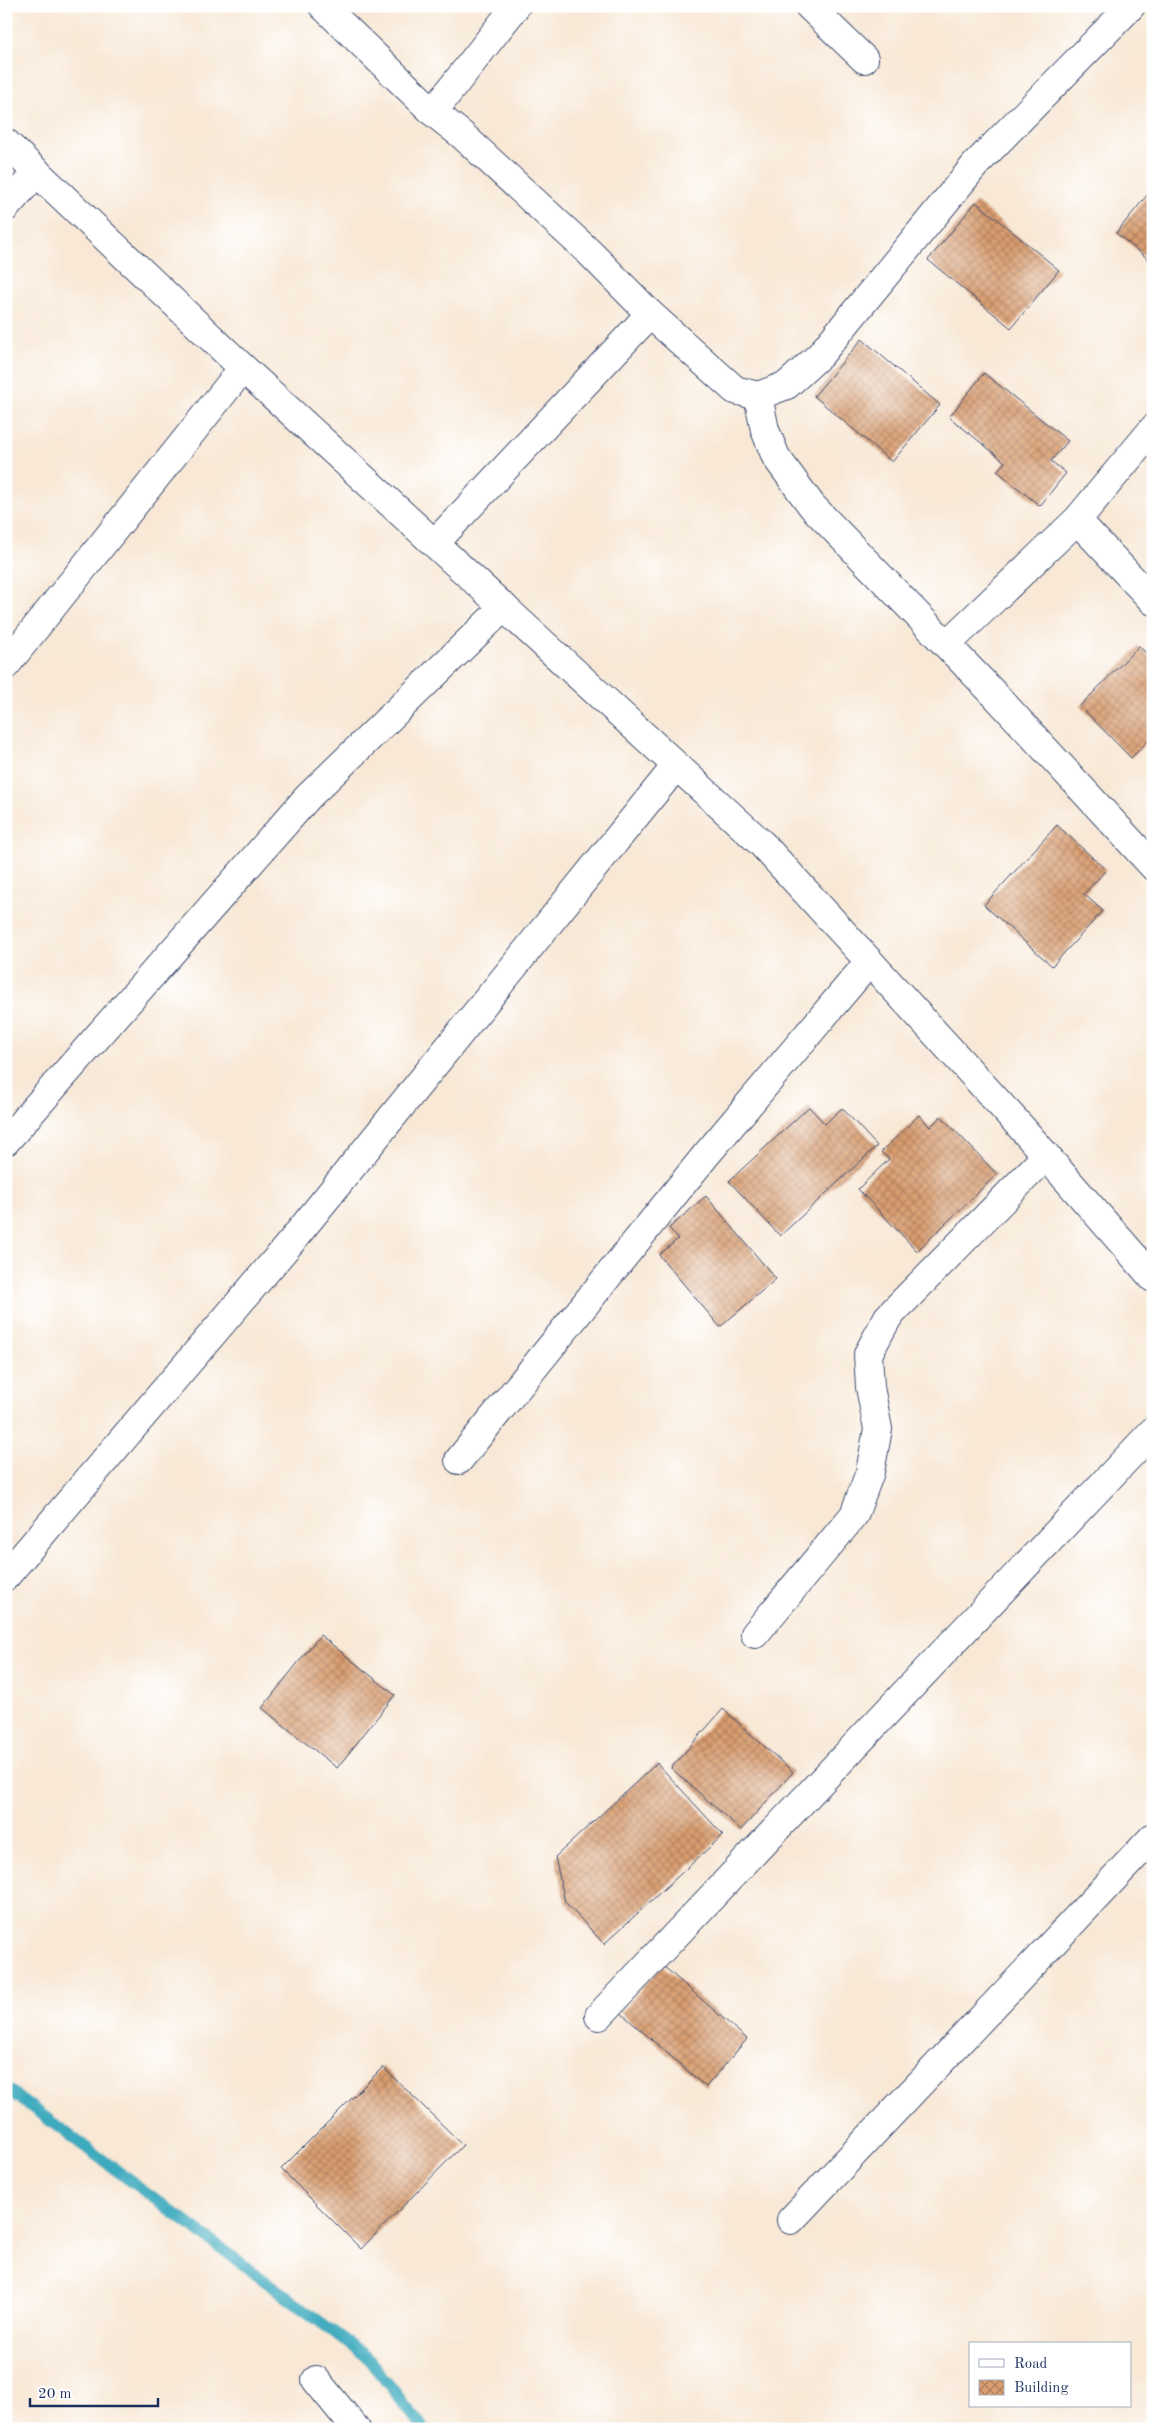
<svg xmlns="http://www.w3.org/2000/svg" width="1159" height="2435" font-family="'Old Standard TT',serif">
  <defs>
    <pattern id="building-cross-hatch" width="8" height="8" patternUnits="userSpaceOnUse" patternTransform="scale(1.25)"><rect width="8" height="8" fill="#d99d6f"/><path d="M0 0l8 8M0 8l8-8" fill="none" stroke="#af805e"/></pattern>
  </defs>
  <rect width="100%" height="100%" fill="#fff"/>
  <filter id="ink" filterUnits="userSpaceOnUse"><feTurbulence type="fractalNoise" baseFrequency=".02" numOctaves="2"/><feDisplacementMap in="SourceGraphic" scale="10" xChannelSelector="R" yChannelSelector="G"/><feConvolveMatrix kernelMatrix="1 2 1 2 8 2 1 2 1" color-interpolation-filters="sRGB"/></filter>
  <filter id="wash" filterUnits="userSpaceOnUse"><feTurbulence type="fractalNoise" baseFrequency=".0096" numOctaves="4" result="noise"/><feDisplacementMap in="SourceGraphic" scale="20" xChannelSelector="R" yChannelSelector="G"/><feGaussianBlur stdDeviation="1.12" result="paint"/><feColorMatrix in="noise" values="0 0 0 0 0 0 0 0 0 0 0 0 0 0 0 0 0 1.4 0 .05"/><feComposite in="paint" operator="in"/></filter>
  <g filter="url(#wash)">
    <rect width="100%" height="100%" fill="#f8e8d5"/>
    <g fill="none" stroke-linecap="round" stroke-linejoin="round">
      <path stroke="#3eaabe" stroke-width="12" d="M6 2088 366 2356 424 2429"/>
    </g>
    <g id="blocks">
      <g fill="url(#building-cross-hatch)">
        <path d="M1153 188V263L1116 233Z"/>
        <path d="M976 202 1059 270 1011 328 928 260Z"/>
        <path d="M862 339 940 405 892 462 814 396Z"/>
        <path d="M984 373 1068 441 1051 461 1066 473 1040 506 997 471 1005 462 949 417Z"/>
        <path d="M1139 646 1153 660V736L1131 758 1080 706Z"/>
        <path d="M1057 825 1106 870 1084 894 1103 911 1052 966 984 905Z"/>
        <path d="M809 1107 825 1124 842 1108 877 1146 780 1236 729 1181Z"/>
        <path d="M919 1115 930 1127 941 1116 997 1174 917 1251 858 1189 889 1159 881 1152Z"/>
        <path d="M706 1196 776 1279 720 1327 659 1255 678 1239 669 1228Z"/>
        <path d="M320 1635 395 1695 337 1768 262 1708Z"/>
        <path d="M723 1709 793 1772 741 1830 671 1768Z"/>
        <path d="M657 1763 723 1835 604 1944 565 1902 555 1857Z"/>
        <path d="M662 1965 747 2039 706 2087 621 2013Z"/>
        <path d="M383 2067 463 2145 361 2249 281 2169Z"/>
      </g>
    </g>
  </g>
  <g filter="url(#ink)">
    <use href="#blocks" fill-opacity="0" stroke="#3c4b70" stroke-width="1"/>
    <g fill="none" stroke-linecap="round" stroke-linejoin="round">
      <g stroke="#3c4b70" stroke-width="30">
        <g id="minor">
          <path d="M323 6 433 112 462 135 590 253 650 314 735 390 758 396 787 385 820 355 976 164 1131 6"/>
          <path d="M809 6 864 59"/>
          <path d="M433 112 516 6"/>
          <path d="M6 143 243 368 762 844 1020 1126 1153 1278"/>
          <path d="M6 207 37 172"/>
          <path d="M758 396 765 430 776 457 812 506 997 697 1153 866"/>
          <path d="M1077 520 1153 601"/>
          <path d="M435 543 650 314"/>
          <path d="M947 644 1077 520 1153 429"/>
          <path d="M6 665 243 368"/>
          <path d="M6 1141 308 797 504 607"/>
          <path d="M459 1460 706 1155 869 962"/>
          <path d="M6 1576 291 1242 676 766"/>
          <path d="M755 1634 854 1515 870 1472 878 1429 870 1387 868 1354 888 1317 1046 1156"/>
          <path d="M599 2016 1153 1431"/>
          <path d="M791 2220 1153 1837"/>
          <path d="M316 2380 356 2429"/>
        </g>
      </g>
      <use href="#minor" stroke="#fff" stroke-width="28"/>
    </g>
  </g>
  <rect width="1159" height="2435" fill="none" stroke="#fff" stroke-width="25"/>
  <rect x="969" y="2342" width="162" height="65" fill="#ffffff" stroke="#a4acbf"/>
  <rect x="979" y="2359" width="25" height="8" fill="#ffffff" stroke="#a4acbf"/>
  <text x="1014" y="2368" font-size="15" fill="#1b2f5e">Road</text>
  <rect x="979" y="2380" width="25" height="15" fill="url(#building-cross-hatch)" stroke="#a4acbf"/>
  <text x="1014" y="2392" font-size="15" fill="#1b2f5e">Building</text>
  <path d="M30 2398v8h128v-8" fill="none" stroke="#1b2f5e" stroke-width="2.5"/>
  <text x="38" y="2398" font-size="15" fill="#1b2f5e" stroke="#ffffff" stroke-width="4" paint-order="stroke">20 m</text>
</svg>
